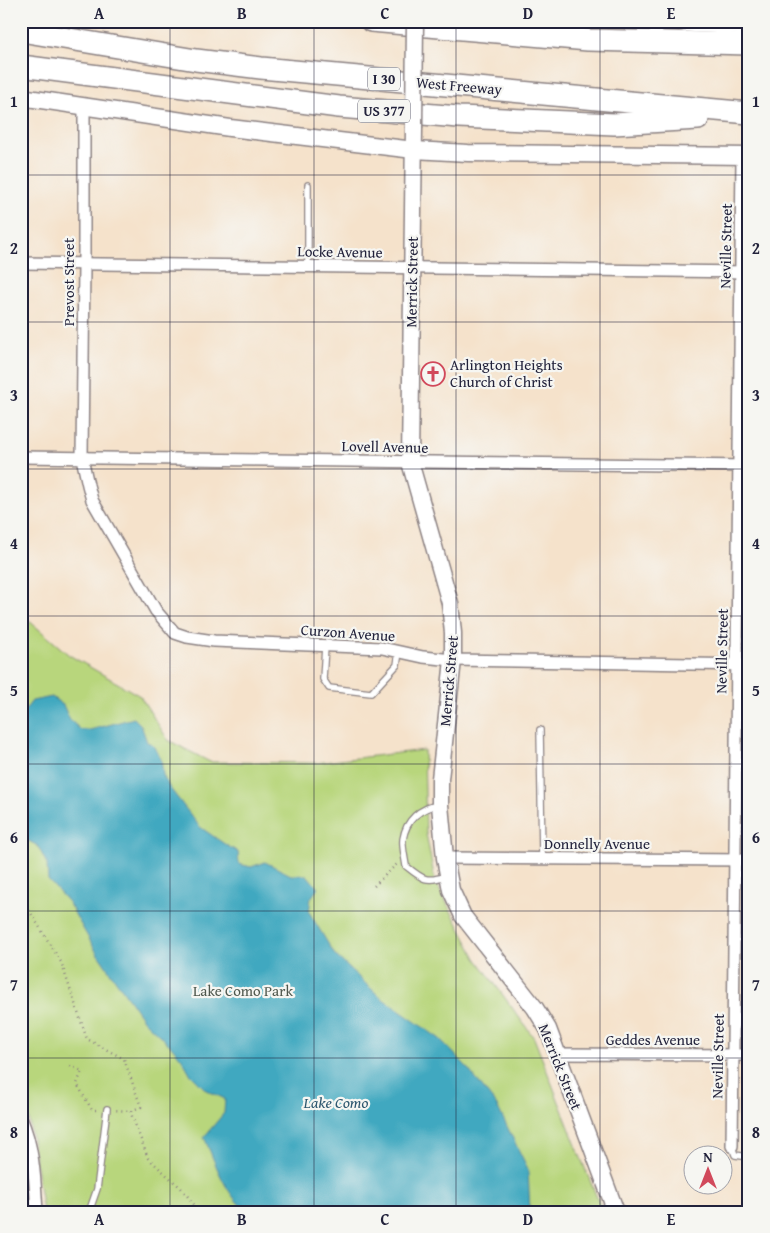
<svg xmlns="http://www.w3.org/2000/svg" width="770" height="1233" font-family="'Gentium Book Plus',serif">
  <rect width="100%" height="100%" fill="#f6f6f2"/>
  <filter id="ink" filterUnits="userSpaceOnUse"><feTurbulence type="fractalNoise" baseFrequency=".02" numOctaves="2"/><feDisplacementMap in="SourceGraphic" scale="10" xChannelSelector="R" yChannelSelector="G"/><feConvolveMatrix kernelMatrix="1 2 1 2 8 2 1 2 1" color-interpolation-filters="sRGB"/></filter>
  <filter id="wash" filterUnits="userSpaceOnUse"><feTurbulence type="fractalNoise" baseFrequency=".0096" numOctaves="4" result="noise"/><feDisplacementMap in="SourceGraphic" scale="20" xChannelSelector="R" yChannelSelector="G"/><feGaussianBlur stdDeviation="1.12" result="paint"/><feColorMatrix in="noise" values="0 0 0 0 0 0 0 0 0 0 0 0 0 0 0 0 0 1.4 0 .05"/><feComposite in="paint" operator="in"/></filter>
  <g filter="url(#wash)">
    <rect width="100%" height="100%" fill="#f5e2cb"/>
    <path fill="#b8d67c" stroke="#6d7c5c" d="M21 614 69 655 140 696 168 740 210 762 315 763 424 750 426 833 435 881 476 958 534 1038 586 1171 603 1212H43L28 1113 21 1105Z"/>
    <path fill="#3fa8c0" stroke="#30657e" d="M52 697 63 705 70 720 81 730H90L134 718 141 725 147 742 152 744 161 759 163 775 169 787 200 827 226 845 238 852 239 864 251 867 265 862 291 875H307L318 888 311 898 309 912 335 955 380 997 440 1039 465 1065 497 1106 528 1169 530 1212H248C225 1195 215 1162 204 1137L224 1113 225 1099 206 1090 191 1075 182 1059 172 1047 144 1021 97 953 68 902 48 880 47 864 38 846 21 837V715L32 701Z"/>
  </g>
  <g filter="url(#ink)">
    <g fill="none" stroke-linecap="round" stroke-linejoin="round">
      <g stroke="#8c8283" stroke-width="8">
        <g id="lane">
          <path d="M308 267V185"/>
          <path d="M325 646 323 679 329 688 371 693 397 665 399 652"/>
          <path d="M540 730 542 858"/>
          <path d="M438 805C420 808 406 820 403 839 402 847 405 858 406 866 422 879 426 883 446 876"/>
          <path d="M732 1146 735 1155 749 1157"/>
          <path d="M89 1212 97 1189 107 1109"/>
        </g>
      </g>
      <g stroke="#8c8283" stroke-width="14">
        <g id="street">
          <path d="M84 107V264L82 458 88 485 92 500 156 611 175 633 187 637 214 641 382 648 423 657 453 660 749 665"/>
          <path d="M21 263 749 272"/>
          <path d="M21 457 749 466"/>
          <path d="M445 858 749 860"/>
          <path d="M557 1054 749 1055"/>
          <path d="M21 1118C34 1147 35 1180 37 1212"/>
          <path d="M732 1146 742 156"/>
        </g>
      </g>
      <g stroke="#8c8283" stroke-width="19">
        <g id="secondary">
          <path d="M21 97 230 128 414 150 468 153 749 156"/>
          <path d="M414 128 410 462 450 603 453 633V660L440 779V805L445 858 451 890 463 916 535 1008 548 1029 616 1212"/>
        </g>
      </g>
      <g stroke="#8c8283" stroke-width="24">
        <g id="highway">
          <path d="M371 21 588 40 749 44"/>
          <path d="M684 21 749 24"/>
          <path d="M21 31 196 60 261 68 749 113"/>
          <path d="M21 66 339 107 459 117 614 124 698 119"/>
        </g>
      </g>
      <g stroke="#8c8283" stroke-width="2.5" stroke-dasharray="1 4" stroke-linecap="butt">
        <path d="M374 886 398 863"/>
        <path d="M21 897 61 962 87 1039 124 1059 141 1107 130 1111 114 1110"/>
        <path d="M70 1066 82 1071 77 1084 92 1110H98"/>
        <path d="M130 1111 148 1158 181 1188 200 1212"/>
      </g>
      <use href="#lane" stroke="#fff" stroke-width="5.5"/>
      <use href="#street" stroke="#fff" stroke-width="11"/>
      <use href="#secondary" stroke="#fff" stroke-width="16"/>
      <use href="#highway" stroke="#fff" stroke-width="21"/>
      <g stroke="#8c8283" stroke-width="19" stroke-linecap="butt">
        <path id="secondary-bridge" d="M414 128 415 21"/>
      </g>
      <use href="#secondary-bridge" stroke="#fff" stroke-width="16"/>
    </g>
  </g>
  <path fill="none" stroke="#22223b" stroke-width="1" stroke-opacity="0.55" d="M170 21V1212M314 21V1212M456 21V1212M600 21V1212M21 175H749M21 322H749M21 469H749M21 616H749M21 764H749M21 911H749M21 1058H749"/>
  <defs>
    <g id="church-ring" transform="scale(1.25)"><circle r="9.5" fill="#f6f6f2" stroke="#d1495b" stroke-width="1.5"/><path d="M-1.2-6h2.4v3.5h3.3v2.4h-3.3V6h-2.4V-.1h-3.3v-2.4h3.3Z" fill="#d1495b"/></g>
  </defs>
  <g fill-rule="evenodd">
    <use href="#church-ring" x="433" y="374"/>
  </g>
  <g text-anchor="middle" stroke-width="4.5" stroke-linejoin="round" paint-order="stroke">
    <g fill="#f6f6f2" stroke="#626272" stroke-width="1">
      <rect x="368" y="67.5" width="32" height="23" rx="4"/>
      <rect x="358" y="99.5" width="52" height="23" rx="4"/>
    </g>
    <g font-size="14" font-weight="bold" fill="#22223b">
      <text x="384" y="84">I 30</text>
      <text x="384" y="116">US 377</text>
    </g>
    <g font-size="15" fill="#22223b" stroke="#f6f6f2">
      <text transform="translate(459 86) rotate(5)" y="5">West Freeway</text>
      <text transform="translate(726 246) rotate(-89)" y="5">Neville Street</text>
      <text transform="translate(340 252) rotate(1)" y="5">Locke Avenue</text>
      <text transform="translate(69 282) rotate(-90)" y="5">Prevost Street</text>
      <text transform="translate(412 282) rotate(-89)" y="5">Merrick Street</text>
      <text transform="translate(385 447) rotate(1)" y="5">Lovell Avenue</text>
      <text transform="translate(348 633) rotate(4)" y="5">Curzon Avenue</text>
      <text transform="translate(722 651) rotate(-89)" y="5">Neville Street</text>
      <text transform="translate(449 681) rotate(-85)" y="5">Merrick Street</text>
      <text x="597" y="849">Donnelly Avenue</text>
      <text x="653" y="1045">Geddes Avenue</text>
      <text transform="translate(718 1056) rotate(-89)" y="5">Neville Street</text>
      <text transform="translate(560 1067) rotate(68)" y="5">Merrick Street</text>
    </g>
    <g font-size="15" fill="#22223b" stroke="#f6f6f2" text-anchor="start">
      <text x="450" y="370">Arlington Heights<tspan x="450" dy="17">Church of Christ</tspan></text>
    </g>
    <g font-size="15" fill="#4f584e" stroke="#f6f6f2">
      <text x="243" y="996">Lake Como Park</text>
    </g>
    <g font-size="16" font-style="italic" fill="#2e5870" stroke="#f6f6f2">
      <text x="336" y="1108">Lake Como</text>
    </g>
  </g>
  <rect width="770" height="1233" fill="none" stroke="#f6f6f2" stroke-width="55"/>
  <g transform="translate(708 1170)"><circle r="24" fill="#f6f6f2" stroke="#a1a1a9"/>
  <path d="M0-4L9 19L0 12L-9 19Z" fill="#d1495b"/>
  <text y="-8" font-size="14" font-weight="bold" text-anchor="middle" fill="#22223b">N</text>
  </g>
  <rect x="28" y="28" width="714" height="1178" fill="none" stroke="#22223b" stroke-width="2"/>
  <g font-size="16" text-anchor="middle" font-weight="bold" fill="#22223b">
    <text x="99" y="19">A</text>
    <text x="242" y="19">B</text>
    <text x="385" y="19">C</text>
    <text x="528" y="19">D</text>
    <text x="671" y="19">E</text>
    <text x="14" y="107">1</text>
    <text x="756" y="107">1</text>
    <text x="14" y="254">2</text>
    <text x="756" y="254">2</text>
    <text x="14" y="401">3</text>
    <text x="756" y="401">3</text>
    <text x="14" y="549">4</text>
    <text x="756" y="549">4</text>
    <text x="14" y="696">5</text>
    <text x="756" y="696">5</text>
    <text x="14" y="843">6</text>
    <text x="756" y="843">6</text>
    <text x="14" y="990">7</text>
    <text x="756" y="990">7</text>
    <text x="14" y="1138">8</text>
    <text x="756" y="1138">8</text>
    <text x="99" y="1225">A</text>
    <text x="242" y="1225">B</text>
    <text x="385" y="1225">C</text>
    <text x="528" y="1225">D</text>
    <text x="671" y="1225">E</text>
  </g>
</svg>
